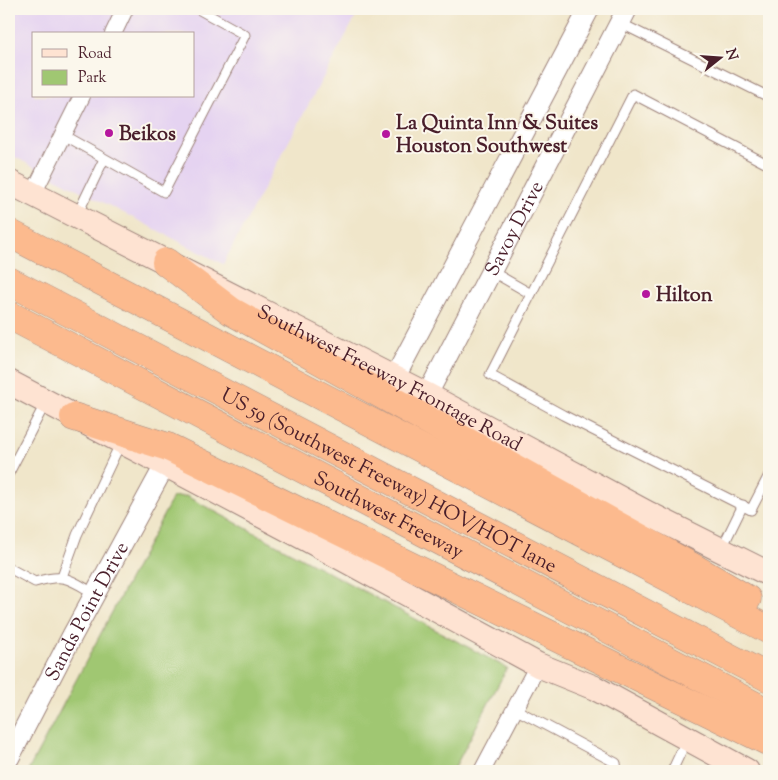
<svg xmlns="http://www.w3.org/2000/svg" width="778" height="780" font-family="'Sorts Mill Goudy',serif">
  <rect width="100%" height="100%" fill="#fbf7ec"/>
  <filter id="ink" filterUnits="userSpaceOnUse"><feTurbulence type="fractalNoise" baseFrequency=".02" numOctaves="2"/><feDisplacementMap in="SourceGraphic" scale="10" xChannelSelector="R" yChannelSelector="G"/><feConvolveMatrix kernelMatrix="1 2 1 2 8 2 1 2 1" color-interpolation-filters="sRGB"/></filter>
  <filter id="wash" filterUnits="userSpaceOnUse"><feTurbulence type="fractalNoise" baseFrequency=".0096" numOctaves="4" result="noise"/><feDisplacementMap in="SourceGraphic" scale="20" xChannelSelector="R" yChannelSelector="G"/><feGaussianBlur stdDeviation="1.12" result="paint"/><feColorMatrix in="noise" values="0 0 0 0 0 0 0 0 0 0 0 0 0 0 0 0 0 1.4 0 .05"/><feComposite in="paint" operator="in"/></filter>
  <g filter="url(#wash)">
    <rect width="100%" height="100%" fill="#f0e6ca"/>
    <path fill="#e5d3f1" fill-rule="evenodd" d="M9 9H360L223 264 9 154ZM34 34H194V96H34Z"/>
    <path fill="#a0c772" stroke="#75734e" d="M186 496 507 668 453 771H28L173 497Z"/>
  </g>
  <g filter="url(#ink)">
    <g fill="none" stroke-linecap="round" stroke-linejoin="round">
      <g stroke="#9d827a" stroke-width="11">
        <g id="service">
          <path d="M620 23 769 97"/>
          <path d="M63 135 164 192 245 35 198 9"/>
          <path d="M769 165 633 94 490 375 563 415 751 510 769 475"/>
          <path d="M77 215 104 159"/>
          <path d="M491 271 531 294"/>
          <path d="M9 473 46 402"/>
          <path d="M721 550 743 505"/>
          <path d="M9 568 35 582C66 573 69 579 95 594"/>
          <path d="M62 577 77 535 121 442"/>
          <path d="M515 709 616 763 617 771"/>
          <path d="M672 771 687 739"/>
        </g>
      </g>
      <g stroke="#9d827a" stroke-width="18">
        <g id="minor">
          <path d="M113 34 125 9"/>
          <path d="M33 194 82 96"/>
          <path d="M482 771 538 665"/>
        </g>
      </g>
      <g stroke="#9d827a" stroke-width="22">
        <g id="tertiary">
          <path d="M394 379 589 9"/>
          <path id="s1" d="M427 395 627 9"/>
          <path id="s2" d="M9 758 72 636 165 465"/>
        </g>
      </g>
      <g stroke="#9d827a" stroke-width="26">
        <g id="secondary">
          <path id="s3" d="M9 182 427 395 649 514 769 574"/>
          <path d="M9 382 308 540 538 665 595 688 747 771"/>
        </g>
      </g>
      <g stroke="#9d827a" stroke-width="29">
        <g id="motorway">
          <path d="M9 233 769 630"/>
          <path d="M166 262 231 311 696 569 747 599"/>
          <path id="s4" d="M9 281 769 678"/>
          <path id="s5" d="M9 315 769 713"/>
          <path d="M74 417 168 447 769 742"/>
        </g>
      </g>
      <use href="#service" stroke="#fff" stroke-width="9"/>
      <use href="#minor" stroke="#fff" stroke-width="16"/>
      <use href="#tertiary" stroke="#fff" stroke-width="20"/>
      <use href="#secondary" stroke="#fee3d2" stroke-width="24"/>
      <use href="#motorway" stroke="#fcba8e" stroke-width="28"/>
    </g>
  </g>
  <g fill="#b5179e" stroke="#fbf7ec" stroke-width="2">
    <circle cx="109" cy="133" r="5"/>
    <circle cx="386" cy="134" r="5"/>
    <circle cx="646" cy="294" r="5"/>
  </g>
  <g text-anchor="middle" stroke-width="4" stroke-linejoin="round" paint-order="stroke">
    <g font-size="20" font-weight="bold" fill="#4a1f2b" stroke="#fbf7ec" text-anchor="start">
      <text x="396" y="129">La Quinta Inn &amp; Suites<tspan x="396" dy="23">Houston Southwest</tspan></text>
      <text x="119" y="140">Beikos</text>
      <text x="656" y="301">Hilton</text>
    </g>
    <g font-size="20" fill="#4a1f2b" stroke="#fbf7ec">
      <text dy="7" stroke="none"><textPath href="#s1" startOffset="188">Savoy Drive</textPath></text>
      <text dy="7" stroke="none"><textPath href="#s3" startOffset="428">Southwest Freeway Frontage Road</textPath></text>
      <text dy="7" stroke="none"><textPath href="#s4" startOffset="429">US 59 (Southwest Freeway) HOV/HOT lane</textPath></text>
      <text dy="7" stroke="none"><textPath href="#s5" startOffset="429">Southwest Freeway</textPath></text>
      <text dy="7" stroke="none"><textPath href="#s2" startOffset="166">Sands Point Drive</textPath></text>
    </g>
  </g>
  <rect width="778" height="780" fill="none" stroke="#fbf7ec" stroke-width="30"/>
  <rect x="32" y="32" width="162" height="65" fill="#fbf7ec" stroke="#b4a19f"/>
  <rect x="42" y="49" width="25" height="8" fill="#fee3d2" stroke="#b4a19f"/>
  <text x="78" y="58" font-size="15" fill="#4a1f2b">Road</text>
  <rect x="42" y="70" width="25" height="15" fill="#a0c772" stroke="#b4a19f"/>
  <text x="78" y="82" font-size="15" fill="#4a1f2b">Park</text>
  <g transform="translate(720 58) rotate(73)" stroke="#fbf7ec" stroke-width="4" paint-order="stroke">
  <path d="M0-4L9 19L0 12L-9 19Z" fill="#4a1f2b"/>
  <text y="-8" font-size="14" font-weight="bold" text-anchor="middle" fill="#4a1f2b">N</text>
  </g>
</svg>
